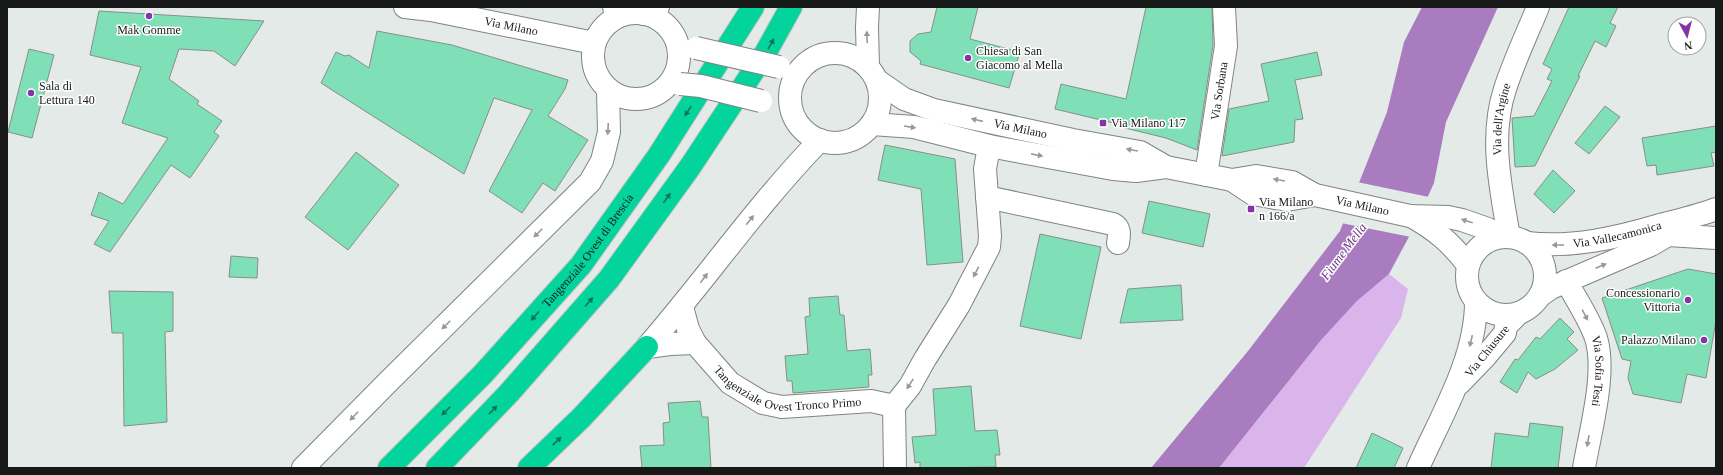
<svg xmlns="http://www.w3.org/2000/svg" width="1723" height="475" font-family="Georgia,serif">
  <rect width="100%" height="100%" fill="#e4eae7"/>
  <path fill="#dab5ec" d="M1389 274 1408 289 1401 318 1304 468H1219L1322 339 1357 301Z"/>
  <path fill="#a97cbf" d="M1422 7H1498L1446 122 1434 183 1411 233 1389 274 1357 301 1322 339 1219 468H1151L1248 351 1340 231 1387 112 1404 42Z"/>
  <path fill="#e4eae7" d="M1357 182 1429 197 1411 237 1341 223Z"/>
  <g fill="#7fe0b8" stroke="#888e8b">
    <path d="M937 7H978L970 39 1020 52 1009 88 920 64 921 61 910 52V41L918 34 931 32Z"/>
    <path d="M1146 7H1212L1213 45 1197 150 1166 138 1121 127 1122 125 1055 109 1061 84 1126 99Z"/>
    <path d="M1569 7H1618L1610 23 1616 26 1606 47 1595 41 1578 76H1580L1535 166 1515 167 1512 118 1534 116 1552 81 1547 79 1552 69 1543 64Z"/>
    <path d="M99 11 264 21 235 66 214 51 179 49 169 79 199 101 197 104 222 121 214 132 219 136 190 178 171 165 110 252 94 244 109 221 91 215 99 192 123 204 168 138 122 123 141 67 90 55Z"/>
    <path d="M377 31 452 45 568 80 565 89 548 116 588 140 555 191 543 183 522 213 489 191 532 110 494 98 464 174 321 83 336 52 345 56 349 55 369 68Z"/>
    <path d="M29 49 54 55 32 138 8 132Z"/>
    <path d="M1317 52 1322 75 1295 80 1303 119 1295 120 1294 142 1222 156 1229 109 1269 101 1261 64Z"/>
    <path d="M1605 106 1620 117 1589 154 1575 143Z"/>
    <path d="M1716 126V152L1711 153 1714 166 1657 175 1656 165 1647 166 1642 138Z"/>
    <path d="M885 145 955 159 963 262 927 265 921 189 878 180Z"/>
    <path d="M356 152 399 185 348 250 305 217Z"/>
    <path d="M1553 170 1575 191 1554 213 1534 194Z"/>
    <path d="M1149 201 1210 214 1203 247 1142 233Z"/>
    <path d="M1040 234 1101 247 1081 339 1020 326Z"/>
    <path d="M231 256 258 258 257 278 229 277Z"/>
    <path d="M1688 269 1716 274V321L1706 378 1687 374 1681 403 1633 394 1628 378 1631 361 1622 359 1602 298Z"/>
    <path d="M1181 285 1183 320 1120 323 1128 289Z"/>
    <path d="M109 291 173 292V331L165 332 167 422 124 426 123 333H112Z"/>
    <path d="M838 296 840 315H844L847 351 870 349 872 375H868L869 387 793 393 792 381H787L785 356 808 354 805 317 810 316 809 298Z"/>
    <path d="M1560 318 1574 332 1567 339 1578 350 1555 369 1536 379 1528 372 1517 393 1500 382 1515 359 1518 360 1536 337 1540 339Z"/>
    <path d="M971 386 975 431 997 430 1000 455H995L996 467 920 468V462L915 463 912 437 936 435 933 389Z"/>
    <path d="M700 401 702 417H708L711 468H642L640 446 664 445 663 423 670 422 668 403Z"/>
    <path d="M1530 423 1563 427 1558 468H1491L1495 433 1528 437Z"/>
    <path d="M1372 433 1403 448 1394 468H1356Z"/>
  </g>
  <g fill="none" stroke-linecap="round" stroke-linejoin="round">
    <g stroke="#7f8482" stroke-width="24">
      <g id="street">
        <path d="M614 7 617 17"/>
        <path d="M868 7 867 27 868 67"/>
        <path d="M644 14 658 7"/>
        <path id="s1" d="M1206 175 1226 46 1224 7"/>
        <path d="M987 197 1113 224C1121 228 1119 236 1118 243"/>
        <path d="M1668 235 1716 238"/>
        <path id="s2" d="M1509 237C1501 189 1489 137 1505 89 1514 61 1527 34 1538 7"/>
        <path id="s3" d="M1566 281C1576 299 1589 318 1596 338 1607 373 1590 431 1584 468"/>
        <path id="s4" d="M682 307 688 329 695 343 730 383 763 403 782 407 871 401 894 406"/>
        <path d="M647 347C706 279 757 205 820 140"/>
        <path d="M647 347 670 344 695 343"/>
        <path d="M1460 383 1485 357 1505 333 1506 326 1519 313"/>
        <path d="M894 406 910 386 925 359 959 305 989 247 990 236 985 169 989 146"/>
        <path d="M894 406 895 468"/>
        <path d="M303 468 387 383 590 182 602 161 609 132 608 90"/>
        <path d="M1418 468C1441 416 1476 359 1476 302"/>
      </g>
    </g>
    <g stroke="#7f8482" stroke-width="24">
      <g id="secondary">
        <path id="s5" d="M405 7 431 10 594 43"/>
        <circle cx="636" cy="56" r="43"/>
        <circle cx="835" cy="98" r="45"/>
        <path id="s6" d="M878 81 904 99 934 110 1073 140 1140 152 1166 167"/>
        <path id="s7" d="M872 124 914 127 989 146 1113 169 1136 171 1166 167 1232 180 1256 176 1292 182 1315 195 1410 216 1448 217 1462 220 1488 229 1502 237"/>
        <path d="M1232 180 1253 194 1287 200 1315 195"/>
        <path d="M1411 216C1436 230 1451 243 1468 265"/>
        <circle cx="1506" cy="276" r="39"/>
        <path id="s8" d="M1527 243C1573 248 1616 238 1660 225 1679 220 1698 216 1716 209"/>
        <path d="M1541 295 1551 288 1651 245 1680 228"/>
      </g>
    </g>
    <g stroke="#c3c3c3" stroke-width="24">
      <g id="highway">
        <path id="s9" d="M389 468 483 374 581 265 659 155 753 7"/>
        <path d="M437 468 509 393 609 279 690 167 766 52 791 7"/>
        <path d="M529 468 582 417 647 347"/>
      </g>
    </g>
    <use href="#street" stroke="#fff" stroke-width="22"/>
    <use href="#secondary" stroke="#fff" stroke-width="22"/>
    <use href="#highway" stroke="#02d49b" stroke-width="22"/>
    <g stroke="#7f8482" stroke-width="24" stroke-linecap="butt">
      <g id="secondary-bridge">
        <path d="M696 48 779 67"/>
        <path d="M680 84 701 86 761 101"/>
      </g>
    </g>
    <use href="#secondary-bridge" stroke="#fff" stroke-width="22"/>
  </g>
  <defs><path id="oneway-solid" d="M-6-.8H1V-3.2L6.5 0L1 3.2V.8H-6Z"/></defs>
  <g fill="#979897">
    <use href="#oneway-solid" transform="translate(867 37) rotate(-92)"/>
    <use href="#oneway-solid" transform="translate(977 120) rotate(-167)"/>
    <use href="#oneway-solid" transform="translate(910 127) rotate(9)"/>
    <use href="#oneway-solid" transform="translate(608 129) rotate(93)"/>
    <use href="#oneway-solid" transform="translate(1132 150) rotate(-170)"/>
    <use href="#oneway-solid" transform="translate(1037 155) rotate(11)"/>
    <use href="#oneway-solid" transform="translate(1279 180) rotate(-170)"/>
    <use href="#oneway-solid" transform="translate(750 220) rotate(-51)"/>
    <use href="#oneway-solid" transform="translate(1467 221) rotate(-163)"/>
    <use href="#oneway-solid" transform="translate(538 233) rotate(135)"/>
    <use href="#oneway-solid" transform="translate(1558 245) rotate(180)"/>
    <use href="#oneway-solid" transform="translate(1601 266) rotate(-23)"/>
    <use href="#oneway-solid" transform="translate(976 272) rotate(117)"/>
    <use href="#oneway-solid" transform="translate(704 278) rotate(-53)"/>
    <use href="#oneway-solid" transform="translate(1585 315) rotate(62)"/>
    <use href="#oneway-solid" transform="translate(446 325) rotate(135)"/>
    <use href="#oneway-solid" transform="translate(1471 341) rotate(103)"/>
    <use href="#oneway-solid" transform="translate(910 384) rotate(123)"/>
    <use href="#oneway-solid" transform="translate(354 416) rotate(134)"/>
    <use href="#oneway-solid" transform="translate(1588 441) rotate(100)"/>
  </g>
  <g fill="#0c765a">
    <use href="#oneway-solid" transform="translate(771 44) rotate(-60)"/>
    <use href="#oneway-solid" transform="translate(688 111) rotate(123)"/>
    <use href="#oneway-solid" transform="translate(667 198) rotate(-54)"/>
    <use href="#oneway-solid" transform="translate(589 302) rotate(-49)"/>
    <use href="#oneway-solid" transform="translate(535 316) rotate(132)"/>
    <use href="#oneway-solid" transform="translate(493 410) rotate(-46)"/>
    <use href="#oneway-solid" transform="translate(446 411) rotate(135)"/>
    <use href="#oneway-solid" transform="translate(557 441) rotate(-44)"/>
  </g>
  <g fill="#8434a4" stroke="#fff" stroke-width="1.5">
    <circle cx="149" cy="16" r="4"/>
    <circle cx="968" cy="58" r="4"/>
    <circle cx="31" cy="93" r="4"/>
    <rect x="1099" y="119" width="8" height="8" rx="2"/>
    <rect x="1247" y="205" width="8" height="8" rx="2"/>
    <circle cx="1688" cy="300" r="4"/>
    <circle cx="1704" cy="340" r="4"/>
  </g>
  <g text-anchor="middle" stroke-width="3" stroke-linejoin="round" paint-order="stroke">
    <g font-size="12" fill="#171918" stroke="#fff">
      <text dy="4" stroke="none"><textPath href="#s5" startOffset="108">Via Milano</textPath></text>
      <text dy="4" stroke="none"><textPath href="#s1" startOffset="85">Via Sorbana</textPath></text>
      <text dy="4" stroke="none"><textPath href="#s2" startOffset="119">Via dell'Argine</textPath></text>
      <text dy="4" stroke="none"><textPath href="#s6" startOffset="152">Via Milano</textPath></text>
      <text dy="4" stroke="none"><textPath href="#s7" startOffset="502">Via Milano</textPath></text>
      <text dy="4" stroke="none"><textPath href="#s8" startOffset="91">Via Vallecamonica</textPath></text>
      <text dy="4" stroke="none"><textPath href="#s9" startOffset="295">Tangenziale Ovest di Brescia</textPath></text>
      <text transform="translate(1487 351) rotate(-51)" y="4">Via Chiusure</text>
      <text dy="4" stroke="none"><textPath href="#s3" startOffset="98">Via Sofia Testi</textPath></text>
      <text dy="4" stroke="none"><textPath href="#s4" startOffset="150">Tangenziale Ovest Tronco Primo</textPath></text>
    </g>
    <g font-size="12" fill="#171918" stroke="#fff" text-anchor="start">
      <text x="149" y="34" text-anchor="middle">Mak Gomme</text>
      <text x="976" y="55">Chiesa di San<tspan x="976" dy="14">Giacomo al Mella</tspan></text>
      <text x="39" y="90">Sala di<tspan x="39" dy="14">Lettura 140</tspan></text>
      <text x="1111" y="127">Via Milano 117</text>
      <text x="1259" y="206">Via Milano<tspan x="1259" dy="14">n 166/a</tspan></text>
      <text x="1680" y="297" text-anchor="end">Concessionario<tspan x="1680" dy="14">Vittoria</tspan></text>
      <text x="1696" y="344" text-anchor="end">Palazzo Milano</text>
    </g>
    <g font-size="13" font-style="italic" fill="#6b3284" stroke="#fff">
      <text transform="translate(1343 251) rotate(-53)" y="5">Fiume Mella</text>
    </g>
  </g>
  <rect width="1723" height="475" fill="none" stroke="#171918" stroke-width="16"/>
  <g transform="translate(1687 36) rotate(173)"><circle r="19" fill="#ffffff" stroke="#a2a3a3"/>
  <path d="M0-3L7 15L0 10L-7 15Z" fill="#8434a4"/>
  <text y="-6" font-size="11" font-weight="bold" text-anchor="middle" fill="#171918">N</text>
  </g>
</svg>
